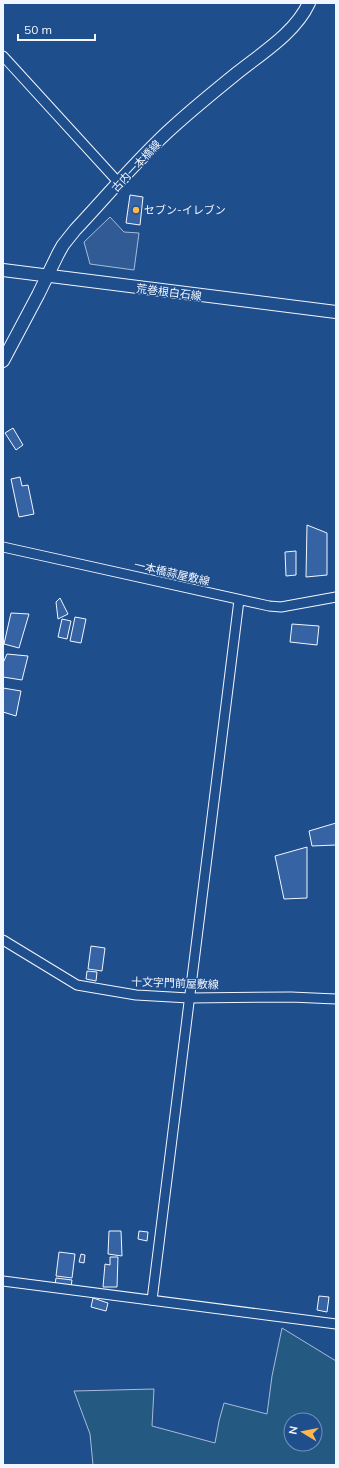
<svg xmlns="http://www.w3.org/2000/svg" width="339" height="1468" font-family="Mulish,'Noto Sans JP',sans-serif">
  <rect width="100%" height="100%" fill="#1f4e8c"/>
  <path fill="#245a82" stroke="#a8bbd7" fill-rule="evenodd" d="M282 1328 336 1361V1465H93L90 1434 74 1391 154 1389 152 1426 215 1443 219 1421 224 1403 267 1414 272 1376ZM291 1420H315V1444H291Z"/>
  <path fill="#305b95" stroke="#a8bbd7" d="M110 217 124 232 139 233 134 270 90 264 84 242Z"/>
  <g fill="#3563a3" stroke="#f2f6ff">
    <path d="M130 195 143 197 140 225 126 223Z"/>
    <path d="M13 428 23 445 16 450 5 433Z"/>
    <path d="M20 477 22 486 28 485 34 514 19 517 11 479Z"/>
    <path d="M307 525 327 533V575L306 577Z"/>
    <path d="M296 551V575L286 576 285 552Z"/>
    <path d="M60 598 68 614 58 619 56 602Z"/>
    <path d="M11 613 29 614 19 648 4 644Z"/>
    <path d="M75 617 86 619 81 643 70 641Z"/>
    <path d="M62 619 71 621 67 639 58 637Z"/>
    <path d="M292 624 319 626 317 645 290 642Z"/>
    <path d="M7 654 28 656 22 680 3 677V663Z"/>
    <path d="M3 688 21 691 16 716 3 712Z"/>
    <path d="M336 823V845L312 846 309 831Z"/>
    <path d="M307 847V898L284 899 275 856Z"/>
    <path d="M91 946 105 948 102 971 88 969Z"/>
    <path d="M87 971 97 972 96 981 86 979Z"/>
    <path d="M109 1231H121L122 1256 108 1254Z"/>
    <path d="M139 1231 148 1232 147 1241 138 1239Z"/>
    <path d="M59 1252 75 1254 72 1278 56 1276Z"/>
    <path d="M81 1254 85 1255 84 1263 79 1262Z"/>
    <path d="M110 1257H118L117 1287H103L105 1264 110 1265Z"/>
    <path d="M56 1278 72 1280 71 1287 55 1285Z"/>
    <path d="M319 1296 329 1297 327 1312 317 1310Z"/>
    <path d="M93 1298 108 1303 106 1311 91 1307Z"/>
  </g>
  <g fill="none" stroke-linecap="round" stroke-linejoin="round">
    <g stroke="#f2f6ff" stroke-width="11">
      <g id="minor">
        <path d="M3 56 119 183"/>
        <path d="M3 547 269 606 281 607 336 597"/>
        <path d="M3 940 77 985 136 995 189 998 291 997 336 999"/>
        <path d="M3 1281 336 1324"/>
        <path d="M152 1300 239 600"/>
      </g>
    </g>
    <g stroke="#f2f6ff" stroke-width="14">
      <g id="tertiary">
        <path d="M3 270 336 312"/>
        <path d="M3 361 38 295 58 254 63 245 75 230C108 195 139 157 174 126 195 107 216 90 237 73 262 53 295 33 309 3"/>
      </g>
    </g>
    <use href="#minor" stroke="#1f4e8c" stroke-width="9"/>
    <use href="#tertiary" stroke="#1f4e8c" stroke-width="12"/>
  </g>
  <circle fill="#ffb74d" stroke="#1f4e8c" stroke-width="1.5" cx="136" cy="210" r="4"/>
  <g text-anchor="middle" stroke-width="3" stroke-linejoin="round" paint-order="stroke">
    <g font-size="11" fill="#f2f6ff" stroke="#1f4e8c">
      <text transform="translate(136 166) rotate(-47)" y="4">古内一本橋線</text>
      <text transform="translate(169 292) rotate(7)" y="4">荒巻根白石線</text>
      <text transform="translate(172 573) rotate(13)" y="4">一本橋蒜屋敷線</text>
      <text transform="translate(175 983) rotate(2)" y="4">十文字門前屋敷線</text>
    </g>
    <g font-size="11" fill="#f2f6ff" stroke="#1f4e8c" text-anchor="start">
      <text x="144" y="214">セブン-イレブン</text>
    </g>
  </g>
  <rect width="339" height="1468" fill="none" stroke="#f2f6ff" stroke-width="8"/>
  <g transform="translate(303 1432) rotate(280)"><circle r="19" fill="#1f4e8c" stroke="#7391ba"/>
  <path d="M0-3L7 15L0 10L-7 15Z" fill="#ffb74d"/>
  <text y="-6" font-size="11" font-weight="bold" text-anchor="middle" fill="#f2f6ff">N</text>
  </g>
  <path d="M18 34v6h77v-6" fill="none" stroke="#f2f6ff" stroke-width="2"/>
  <text x="24" y="34" font-size="12" fill="#f2f6ff" stroke="#1f4e8c" stroke-width="3" paint-order="stroke">50 m</text>
</svg>
